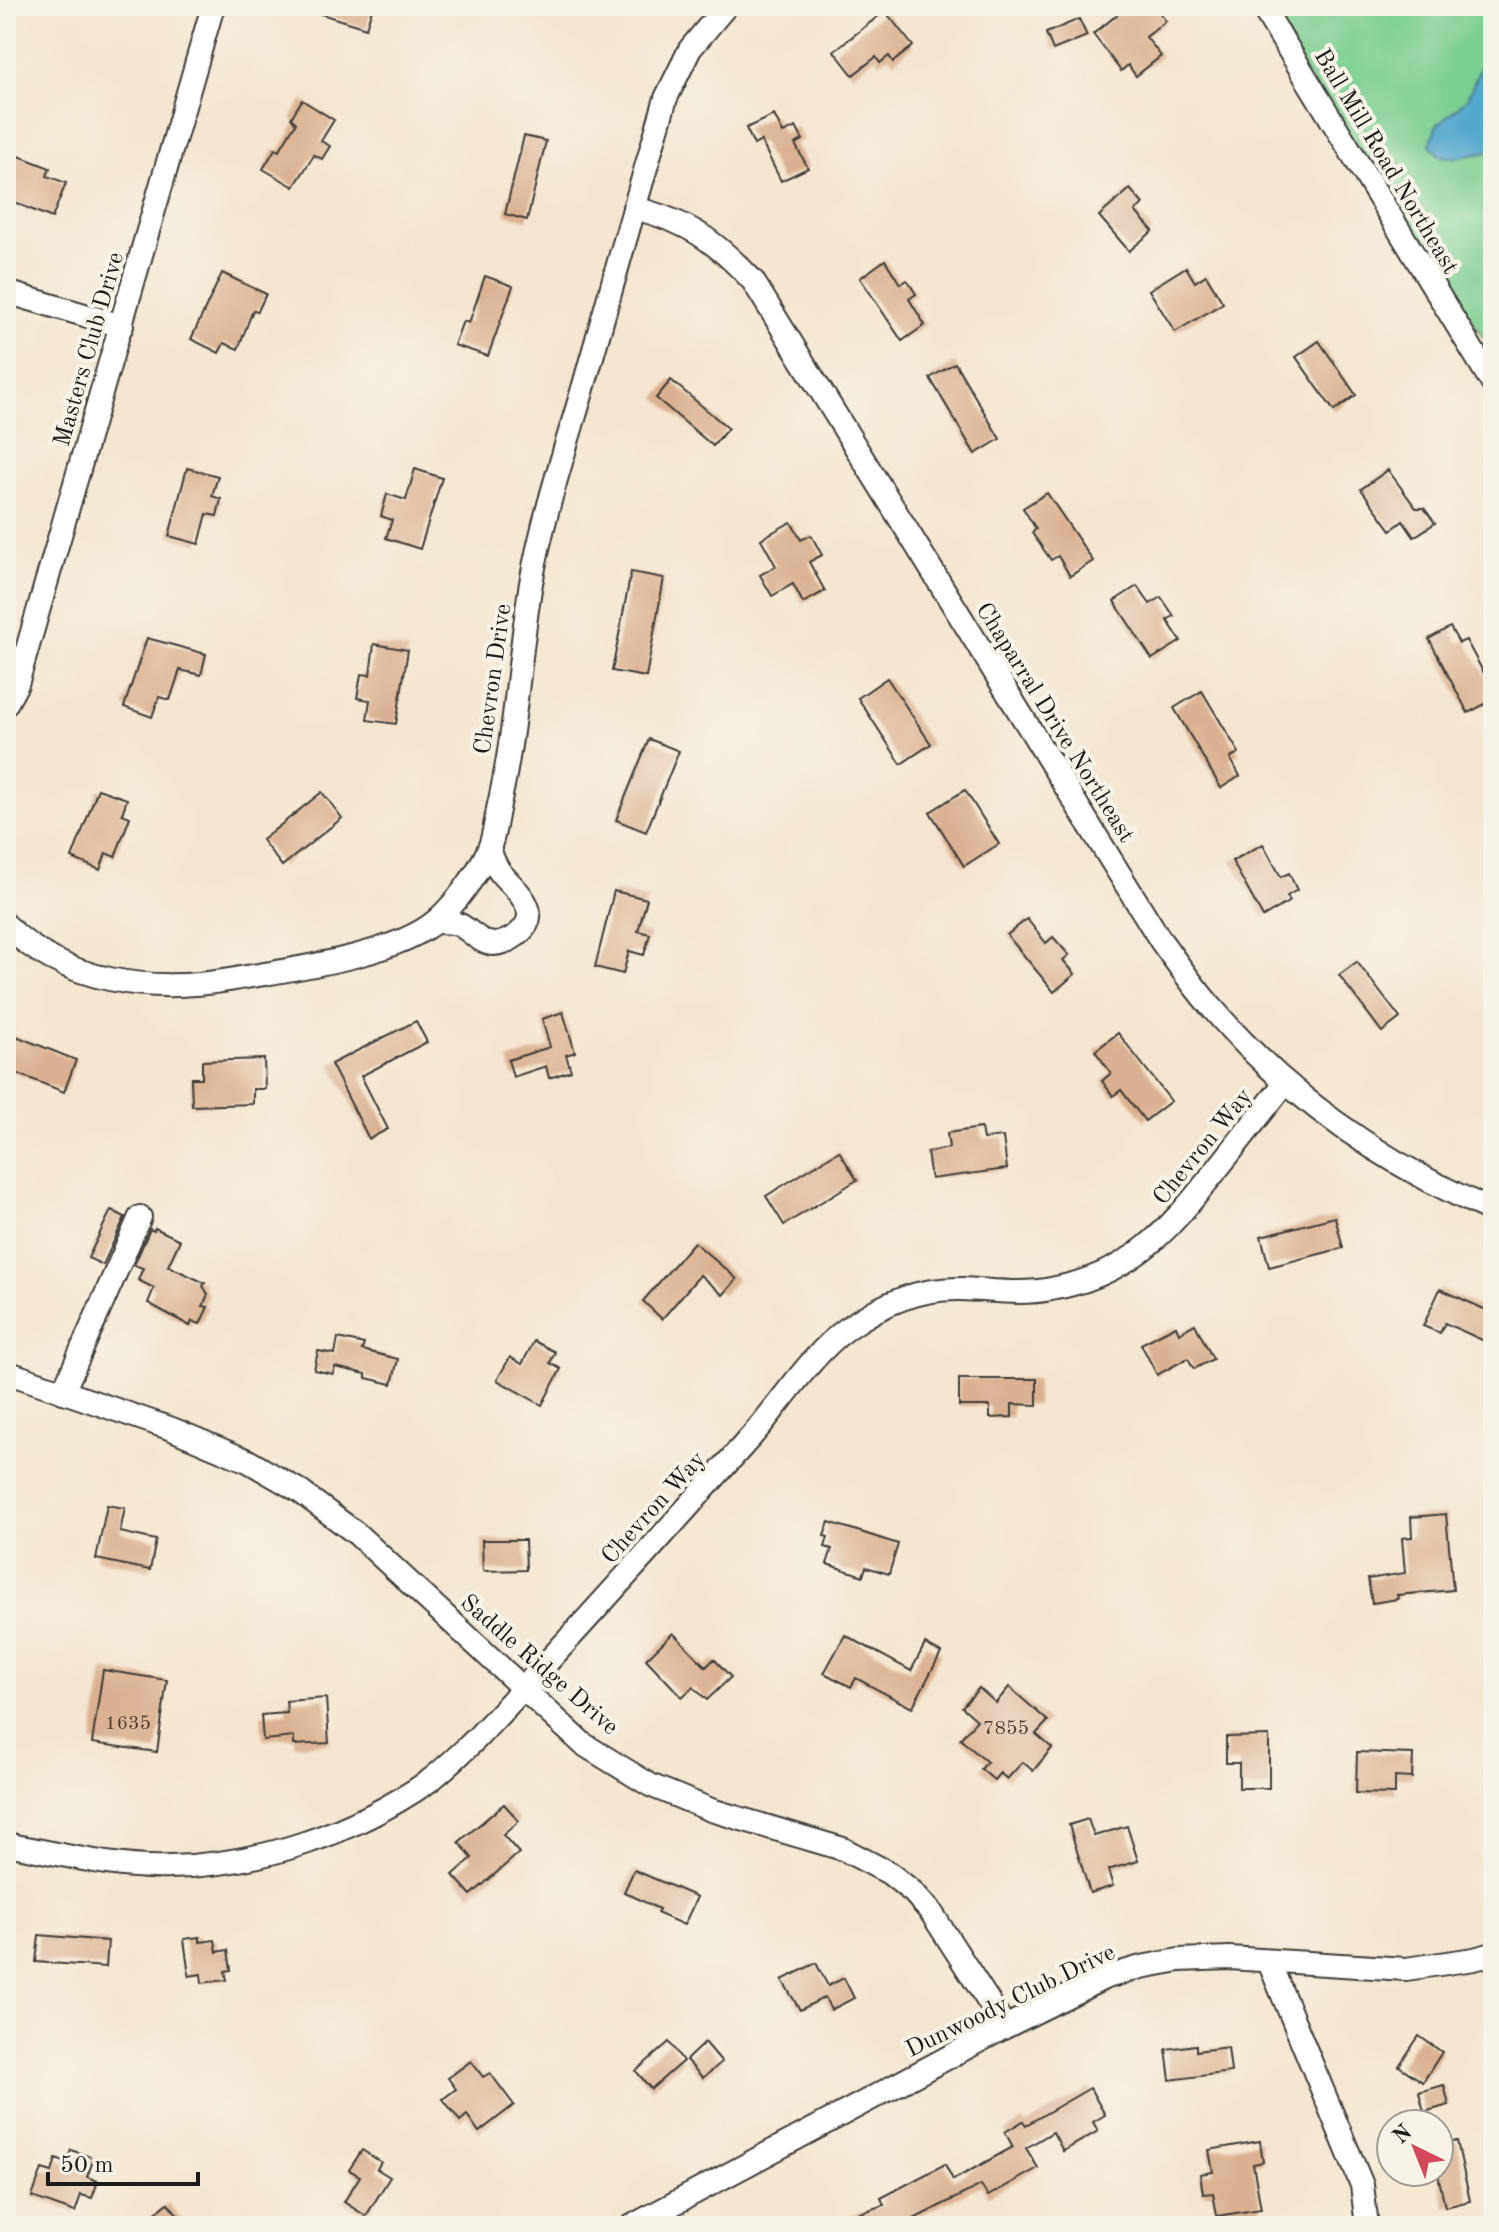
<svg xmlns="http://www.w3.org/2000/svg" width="1499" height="2232" font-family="'Old Standard TT',serif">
  <rect width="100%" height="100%" fill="#f7f3e8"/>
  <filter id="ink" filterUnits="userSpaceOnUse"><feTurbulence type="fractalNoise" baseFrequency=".0125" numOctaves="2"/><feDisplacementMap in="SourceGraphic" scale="16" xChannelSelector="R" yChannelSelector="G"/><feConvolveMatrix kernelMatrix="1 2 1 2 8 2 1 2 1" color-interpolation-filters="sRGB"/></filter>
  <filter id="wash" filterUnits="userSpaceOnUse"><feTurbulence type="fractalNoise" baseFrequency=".006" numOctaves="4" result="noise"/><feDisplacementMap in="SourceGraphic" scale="32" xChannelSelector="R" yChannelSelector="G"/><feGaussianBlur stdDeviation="1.8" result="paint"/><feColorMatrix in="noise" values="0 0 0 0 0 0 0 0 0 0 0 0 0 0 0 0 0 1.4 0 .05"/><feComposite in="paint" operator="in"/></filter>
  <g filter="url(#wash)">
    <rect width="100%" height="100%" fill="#f4e6d0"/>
    <path fill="#7acf92" stroke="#4b7657" stroke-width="2" d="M1260 6H1493V352Z"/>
    <path fill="#53a8cf" stroke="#386276" stroke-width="2" d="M1493 38V151L1456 158 1440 156 1430 145 1436 126 1467 99Z"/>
    <g id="blocks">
      <g fill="#dab293">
        <path d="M308 6H373L366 28 308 10Z"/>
        <path d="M1111 6H1154L1166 21 1146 37 1161 56 1136 76 1128 65 1121 71 1093 34 1118 14Z"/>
        <path d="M885 11 913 46 893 62 889 56 880 63 876 57 853 75 834 51Z"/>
        <path d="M1079 19 1087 36 1053 50 1046 33Z"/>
        <path d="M302 100 334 120 321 141 330 146 322 159 314 155 294 187 263 169 275 149 279 151 296 123 291 118Z"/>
        <path d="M774 115 783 133 796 127 803 140 795 144 808 168 781 181 761 141 754 145 746 128Z"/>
        <path d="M524 136 546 141 527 220 505 214Z"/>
        <path d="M6 151 50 168 47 176 66 183 52 218 6 199Z"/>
        <path d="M1130 189 1143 204 1135 211 1153 231 1129 251 1099 216Z"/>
        <path d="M885 260 900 284 907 280 916 294 909 299 925 325 902 341 860 278Z"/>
        <path d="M1186 267 1195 282 1206 275 1223 303 1175 332 1149 290Z"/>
        <path d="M222 273 266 294 258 311 253 310 238 349 224 343 219 353 191 339Z"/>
        <path d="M485 276 513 286 488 356 454 345 463 321 469 323Z"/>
        <path d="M1319 341 1356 395 1334 411 1296 357Z"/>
        <path d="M955 363 1000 439 975 454 930 378Z"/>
        <path d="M671 380 728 428 713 446 656 398Z"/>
        <path d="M187 468 218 476 212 496 221 499 217 516 207 514 199 544 169 536Z"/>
        <path d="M415 469 442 478 420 549 386 538 392 520 381 516 387 494 406 500Z"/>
        <path d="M1388 470 1416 508H1424L1435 523 1414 537 1403 521 1391 530 1361 489Z"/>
        <path d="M1047 493 1093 561 1070 576 1058 556 1051 560 1032 533 1036 529 1023 508Z"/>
        <path d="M791 522 801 540 811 535 822 555 809 562 825 591 803 603 793 584 772 596 760 575 776 566 761 539Z"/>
        <path d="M631 572 664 578 646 677 612 671Z"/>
        <path d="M1137 586 1150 604 1161 597 1174 616 1167 620 1181 641 1152 659 1114 601Z"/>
        <path d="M1450 627 1459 643 1466 640 1493 690V700L1468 713 1429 639Z"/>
        <path d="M147 638 206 654 201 675 180 670 170 700 159 697 152 717 124 707Z"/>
        <path d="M374 644 408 650 396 724 367 720 370 700 357 698 361 674 370 675Z"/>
        <path d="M887 678 931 744 901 764 858 698Z"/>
        <path d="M1202 691 1239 753 1230 758 1240 776 1221 788 1174 708Z"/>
        <path d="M649 739 679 751 646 832 616 820Z"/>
        <path d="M98 789 127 799 122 814 130 817 115 857 106 853 100 870 72 858Z"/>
        <path d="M965 790 999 844 964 866 930 812Z"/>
        <path d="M322 792 342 818 282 866 262 840Z"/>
        <path d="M1263 844 1281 877 1289 873 1297 890 1287 896 1290 901 1263 917 1232 861Z"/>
        <path d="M614 891 647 899 638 931 650 934 644 955 629 951 623 974 595 967Z"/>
        <path d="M1027 919 1046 943 1053 937 1069 955 1063 960 1075 974 1054 992 1007 935Z"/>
        <path d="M1357 962 1400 1018 1382 1032 1339 975Z"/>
        <path d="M563 1012 575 1052 566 1055 571 1071 549 1078 546 1066 513 1077 508 1060 550 1047 542 1019Z"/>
        <path d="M416 1021 427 1042 361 1076 388 1129 369 1139 331 1064Z"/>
        <path d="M6 1032 76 1060 64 1092 6 1069Z"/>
        <path d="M1118 1033 1171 1101 1145 1121 1121 1090 1113 1096 1102 1081 1111 1073 1095 1051Z"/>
        <path d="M264 1059 265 1089H253V1104L192 1106 191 1078H202V1061Z"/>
        <path d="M981 1128 983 1139 1003 1137 1007 1169 931 1179 927 1152 949 1148 947 1133Z"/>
        <path d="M839 1151 857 1180 784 1225 766 1196Z"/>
        <path d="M111 1210 125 1217 103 1265 88 1258Z"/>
        <path d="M1335 1217 1343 1248 1269 1267 1261 1236Z"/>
        <path d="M155 1228 180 1240 168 1266 205 1283 203 1286 208 1294 203 1306 208 1307 200 1324 192 1321 190 1326 148 1303 154 1288 138 1280 143 1268 134 1265 150 1229 154 1231Z"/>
        <path d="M694 1242 737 1279 723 1295 700 1275 662 1319 643 1301Z"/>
        <path d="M1440 1289 1493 1313V1345L1445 1323 1440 1333 1423 1326Z"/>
        <path d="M1195 1324 1213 1359 1194 1369 1188 1358 1157 1375 1141 1344 1176 1326 1179 1333Z"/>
        <path d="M338 1338 364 1344 362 1350 398 1359 392 1384 366 1378V1374L335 1367 333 1374 314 1370 318 1351 335 1354Z"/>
        <path d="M534 1341 555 1352 550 1363 561 1369 542 1405 497 1380 510 1357 522 1364Z"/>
        <path d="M959 1379H1037V1405L1012 1404V1417L990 1418V1406H959Z"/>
        <path d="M107 1505 125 1508 120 1532 156 1540 150 1570 96 1559Z"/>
        <path d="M1446 1514 1453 1590 1397 1595 1398 1599 1372 1603 1368 1579 1405 1573 1402 1538 1412 1537 1411 1517Z"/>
        <path d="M829 1522 898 1544 889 1574 866 1567 863 1576 827 1564 832 1549 825 1547 828 1537 824 1536Z"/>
        <path d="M482 1540H525L526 1570 483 1571Z"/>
        <path d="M673 1633 706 1667 714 1659 731 1677 707 1700 693 1687 682 1697 646 1659Z"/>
        <path d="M845 1635 911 1671 925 1644 941 1653 912 1708 856 1678 851 1687 824 1673Z"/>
        <path d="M103 1670 167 1680 157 1752 92 1743Z"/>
        <path d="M1009 1687 1048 1721 1036 1734 1052 1748 1033 1771 1023 1762 1007 1779 1000 1773 994 1780 981 1769 987 1762 960 1739 977 1720 962 1707 979 1688 996 1703Z"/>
        <path d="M326 1698 329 1743 294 1745V1737L263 1740 261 1715 287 1713 286 1701Z"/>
        <path d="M1269 1736V1788H1239V1763H1226V1737Z"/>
        <path d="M1357 1752 1413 1754 1412 1778 1395 1777V1794L1356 1793Z"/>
        <path d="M504 1804 519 1821 503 1835 519 1853 471 1895 453 1875 472 1858 459 1842Z"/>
        <path d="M1088 1819 1094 1836 1127 1826 1138 1861 1108 1870 1113 1886 1090 1893 1069 1825Z"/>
        <path d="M634 1870 697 1897 684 1925 657 1913 659 1909 624 1892Z"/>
        <path d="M39 1935 108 1941 106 1967 36 1962Z"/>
        <path d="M200 1937V1942L215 1940 217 1952 228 1950 231 1970 225 1971 227 1980 202 1983 201 1974 189 1976 184 1939Z"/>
        <path d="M816 1963 828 1986 844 1978 854 1998 831 2010 825 1997 800 2010 782 1980Z"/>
        <path d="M1419 2036 1442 2052 1423 2082 1399 2066Z"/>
        <path d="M669 2042 683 2061 651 2089 636 2071Z"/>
        <path d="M705 2042 722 2062 703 2078 686 2060Z"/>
        <path d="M1196 2045V2051L1228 2047 1231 2072 1170 2080 1166 2049Z"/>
        <path d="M471 2061 483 2077 490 2073 514 2105 479 2132 467 2115 460 2121 443 2099 456 2089 448 2078Z"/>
        <path d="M1444 2085 1449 2105 1424 2112 1419 2092Z"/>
        <path d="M1090 2088 1105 2115 1093 2122 1098 2131 1063 2151 1053 2132 1026 2148 1038 2168 988 2196 981 2185 900 2226H830L829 2223 884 2205 881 2198 945 2164 953 2180 1013 2147 1005 2132 1023 2121 1026 2125Z"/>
        <path d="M1260 2141 1263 2162 1253 2164 1261 2209 1217 2216 1213 2193 1203 2194 1200 2174 1213 2172 1209 2150Z"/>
        <path d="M1457 2141 1470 2201 1445 2207 1439 2179V2145Z"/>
        <path d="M71 2150 94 2158 87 2177 98 2181 92 2198 81 2195 75 2212 32 2197 42 2169 52 2172 56 2159 67 2163Z"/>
        <path d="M362 2150 381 2162 377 2169 390 2177 366 2216 344 2202 360 2176 349 2170Z"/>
        <path d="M168 2203 187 2226H140Z"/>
      </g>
    </g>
  </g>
  <g filter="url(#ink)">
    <use href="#blocks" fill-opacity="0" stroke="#3c3a37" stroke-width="2"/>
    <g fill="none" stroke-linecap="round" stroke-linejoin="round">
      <g stroke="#3c3a37" stroke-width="26">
        <g id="minor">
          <path d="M1262 6 1493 384"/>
          <path d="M634 208C689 222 714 240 753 281L1161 941C1178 964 1194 988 1213 1009 1289 1098 1386 1165 1493 1211"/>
          <path d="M6 292 122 326"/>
          <path d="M6 704 17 684 213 6"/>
          <path d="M435 922C443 922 453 922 460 925 471 931 480 943 493 944 502 944 510 940 517 935 547 911 513 889 500 872 495 866 492 857 489 849"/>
          <path d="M6 925C63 983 152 993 229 980 284 970 395 957 437 920 457 902 476 876 488 851 495 836 496 816 500 800 516 728 519 655 531 583 543 516 565 450 584 385 611 289 638 194 666 98L690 49 726 6"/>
          <path d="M6 1372 172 1429 248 1461 298 1490 357 1534 583 1744 650 1785 711 1810 843 1849 889 1873 913 1892 931 1912 1005 2027"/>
          <path d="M63 1392 140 1217"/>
          <path d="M6 1844C60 1854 115 1869 170 1867 261 1865 354 1833 429 1781 445 1769 460 1754 475 1740 568 1642 657 1541 748 1440 780 1405 810 1355 848 1328 881 1304 920 1288 961 1289 991 1290 1022 1295 1051 1289 1130 1275 1167 1232 1214 1173 1238 1143 1261 1113 1285 1083"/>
          <path d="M1269 1962 1362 2185 1367 2226"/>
          <path d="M632 2226 1005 2027 1104 1978 1141 1967 1179 1960 1229 1958 1406 1969 1474 1959 1493 1954"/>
        </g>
      </g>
      <use href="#minor" stroke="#fff" stroke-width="22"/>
    </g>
  </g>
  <g text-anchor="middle" stroke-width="8" stroke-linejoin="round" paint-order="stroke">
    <g font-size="20" fill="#4c423a">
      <text x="128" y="1729">1635</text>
      <text x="1006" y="1734">7855</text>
    </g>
    <g font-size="24" fill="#1c1c1c" stroke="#f7f3e8">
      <text transform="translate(1387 161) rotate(59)" y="8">Ball Mill Road Northeast</text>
      <text transform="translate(88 349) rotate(-74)" y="8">Masters Club Drive</text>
      <text transform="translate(492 679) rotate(-82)" y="8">Chevron Drive</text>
      <text transform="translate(1056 722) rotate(58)" y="8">Chaparral Drive Northeast</text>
      <text transform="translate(1202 1146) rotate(-51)" y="8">Chevron Way</text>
      <text transform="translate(653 1507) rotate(-48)" y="8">Chevron Way</text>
      <text transform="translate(540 1664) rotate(41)" y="8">Saddle Ridge Drive</text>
      <text transform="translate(1010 2000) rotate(-26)" y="8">Dunwoody Club Drive</text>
    </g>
  </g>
  <rect width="1499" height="2232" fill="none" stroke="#f7f3e8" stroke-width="32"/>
  <g transform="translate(1415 2148) rotate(317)"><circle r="38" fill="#f7f3e8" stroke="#9f9d96" stroke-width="2"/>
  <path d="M0-6L14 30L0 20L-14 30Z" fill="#d1495b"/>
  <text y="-12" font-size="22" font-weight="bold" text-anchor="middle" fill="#1c1c1c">N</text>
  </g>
  <path d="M48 2172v12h150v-12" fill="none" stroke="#1c1c1c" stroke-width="4"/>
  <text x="60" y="2172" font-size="24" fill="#1c1c1c" stroke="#f7f3e8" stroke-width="6" paint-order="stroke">50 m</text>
</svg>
